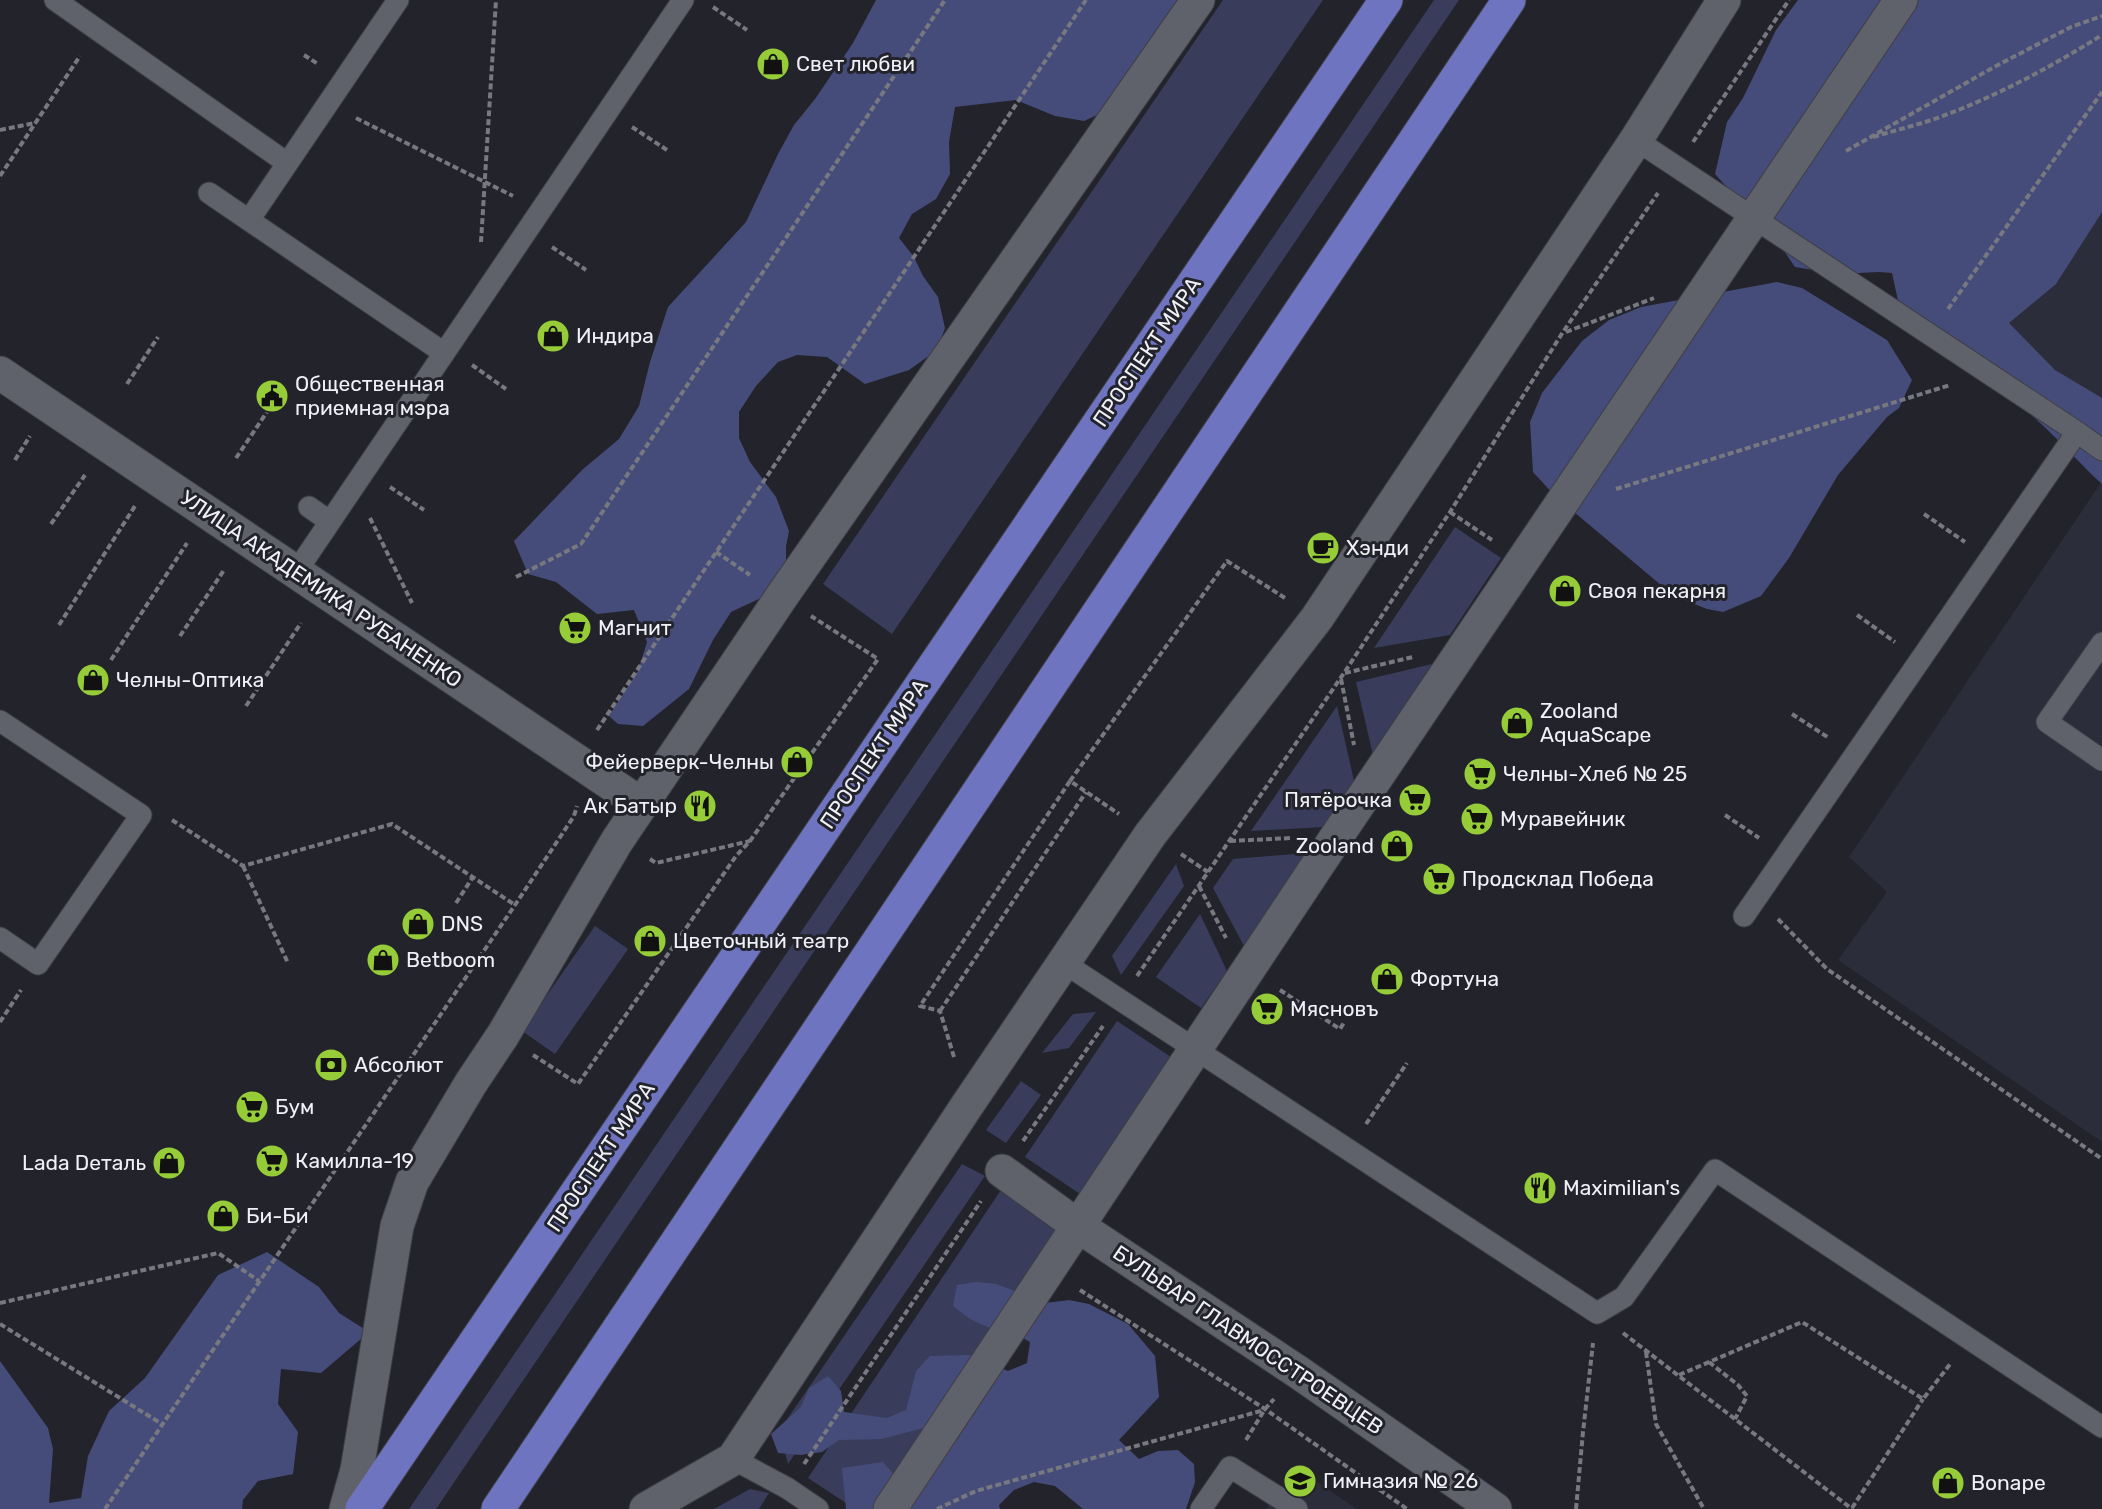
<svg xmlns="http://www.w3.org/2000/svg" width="2102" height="1509" font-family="Rubik,sans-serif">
  <rect width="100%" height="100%" fill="#22232b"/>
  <g fill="#2b2d3a">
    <path d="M2102 149V417L1977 331Z"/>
    <path d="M2102 481V1142L1838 960 1887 892 1849 857Z"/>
    <path d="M1295 1467 1357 1509H1266Z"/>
  </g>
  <g fill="#393d5b">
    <path d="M1223 0H1323L892 634 823 584Z"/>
    <path d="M1434 0H1459L436 1509H409Z"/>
    <path d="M1455 527 1501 558 1450 635 1374 648Z"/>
    <path d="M1432 664 1373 755 1356 682Z"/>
    <path d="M1337 706 1355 785 1324 827 1251 831Z"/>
    <path d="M1307 853 1245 948 1213 888 1233 859Z"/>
    <path d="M1176 864 1184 886 1121 975 1112 956Z"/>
    <path d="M1200 914 1227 971 1201 1008 1156 977Z"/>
    <path d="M595 926 628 949 555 1054 522 1031Z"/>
    <path d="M1096 1012 1069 1048 1042 1053 1073 1014Z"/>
    <path d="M1117 1021 1174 1059 1083 1196 1025 1157Z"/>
    <path d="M1021 1081 1041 1095 1006 1143 986 1130Z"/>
    <path d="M962 1164 985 1176 788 1464 779 1431Z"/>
    <path d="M1003 1187 1063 1227 874 1509H855L808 1478Z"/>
    <path d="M750 1489 769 1493 759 1509H714Z"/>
  </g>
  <g fill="#464c79">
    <path d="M876 0H1183L1114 107 1084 121 1055 116 1016 100 955 107 949 142 950 174 936 199 912 214 899 238 914 257 923 276 938 297 945 328 937 350 909 370 865 384 827 357 797 355 778 362 756 386 739 412V438L750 462 776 497 789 531 786 546V569L761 598 731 612 713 640 689 689 643 726 618 724 609 716 638 671 647 642 634 610 597 614 556 582 528 574 514 541 582 470 619 439 639 406 650 362 668 307 746 222 778 154 794 125 815 99 853 43Z"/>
    <path d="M1798 0H2102V212L2056 284 2009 323 2055 370 2102 398V484C2080 464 2061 442 2039 422 1997 384 1948 352 1902 319L1892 273 1879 272 1838 274 1795 267 1784 251 1715 174 1727 122 1743 98 1776 30Z"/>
    <path d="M1777 282 1802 288 1887 340 1912 380 1899 408 1887 417 1838 475 1789 558 1761 596 1723 612 1707 609 1674 596 1555 496 1533 472 1530 422 1542 393 1582 341 1609 320 1641 307Z"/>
    <path d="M267 1252 319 1287 339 1313 369 1332 321 1373 281 1369 278 1404 298 1432 293 1474 258 1481 243 1500 242 1509H0V1361L48 1428 53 1449 49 1503 81 1498 88 1456 109 1411 145 1378 218 1275Z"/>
    <path d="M977 1282 996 1284 1015 1291 1029 1305 1069 1300 1089 1304 1128 1324 1155 1356 1159 1397 1119 1440 1139 1459 1158 1451 1178 1450 1194 1464 1195 1482 1186 1509H1083L1055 1486 1034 1482 1014 1490 999 1505 1000 1509H846L842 1468 883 1462 896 1477 938 1442 923 1428 882 1439 839 1440 822 1452 800 1455 778 1453 771 1434 801 1407 809 1388 828 1376 841 1391 844 1412 887 1418 906 1410 916 1371 930 1356 969 1355 1008 1371 1027 1363 1030 1342 1012 1332 990 1328 970 1319 953 1306 957 1285Z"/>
  </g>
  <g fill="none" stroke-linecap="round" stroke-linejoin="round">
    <g stroke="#3d3e46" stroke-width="23">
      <g id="lane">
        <path d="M55 0 287 163"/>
        <path d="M1636 140 2077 432 1744 916"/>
        <path d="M209 193 444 353"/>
        <path d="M249 220 398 0"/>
        <path d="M2077 432 2102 450"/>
        <path d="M309 507 329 521"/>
        <path d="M296 572 683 0"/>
        <path d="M2102 643 2047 722 2102 760"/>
        <path d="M0 721 141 815 38 964 0 938"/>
        <path d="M1064 963 1597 1313 1624 1297 1715 1170 2102 1427"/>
        <path d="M733 1459 787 1488 818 1509"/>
        <path d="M1201 1509 1230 1467 1297 1509"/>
      </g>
    </g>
    <g stroke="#3d3e46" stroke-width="35">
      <g id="street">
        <path d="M0 373 641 804"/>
        <path d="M1002 1171 1078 1226 1298 1372 1495 1509"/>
        <path d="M346 1509 357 1470 397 1226 412 1182 471 1083 503 1035 617 841 782 596 1198 0"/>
        <path d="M646 1509 733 1459 968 1104 1150 835 1317 618 1636 140 1724 0"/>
        <path d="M890 1509 1337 836 1901 0"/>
      </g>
    </g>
    <g stroke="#3d3e46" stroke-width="35">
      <g id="primary">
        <path d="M362 1509 1386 0"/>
        <path d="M498 1509 1509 0"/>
      </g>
    </g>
    <g stroke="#777880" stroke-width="4" stroke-dasharray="6 3" stroke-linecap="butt">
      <path d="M713 7 747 30"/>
      <path d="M304 55 318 64"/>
      <path d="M356 118 513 196"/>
      <path d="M632 127 667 150"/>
      <path d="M0 130 35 123"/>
      <path d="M1873 137C1896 130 1918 125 1940 117 1997 96 2051 67 2102 35"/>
      <path d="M1693 142 1789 0"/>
      <path d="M1846 151 1996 66 2071 27 2102 16"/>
      <path d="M0 176 80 56"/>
      <path d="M481 242 496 0"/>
      <path d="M552 247 586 270"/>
      <path d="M1948 309 2102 92"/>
      <path d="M1566 332 1654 298"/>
      <path d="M472 365 506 389"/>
      <path d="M127 384 158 337"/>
      <path d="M236 458 267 412"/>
      <path d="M15 460 30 436"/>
      <path d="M390 487 424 510"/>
      <path d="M1616 489 1950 385"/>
      <path d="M1450 512 1492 540"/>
      <path d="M1924 514 1965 542"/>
      <path d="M370 518 412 603"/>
      <path d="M51 524 85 475"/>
      <path d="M716 552 750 575"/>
      <path d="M516 577 581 544 945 0"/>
      <path d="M1857 615 1895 642"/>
      <path d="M59 625 135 506"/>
      <path d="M180 636 224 570"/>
      <path d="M111 660 187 543"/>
      <path d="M1345 673 1413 657"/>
      <path d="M1341 679 1354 745"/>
      <path d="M246 706 301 623"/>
      <path d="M1792 714 1829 738"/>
      <path d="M597 730 1086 0"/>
      <path d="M1070 781 1227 561 1285 598"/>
      <path d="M1725 815 1759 838"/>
      <path d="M172 820 243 866 392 824 515 905"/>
      <path d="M1230 841 1292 838"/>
      <path d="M1181 854 1208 872"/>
      <path d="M650 859 656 863 750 841"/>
      <path d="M243 866 288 963"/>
      <path d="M1199 886 1226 938"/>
      <path d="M456 903 473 877"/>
      <path d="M1778 919 1827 969 2102 1159"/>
      <path d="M1137 976 1344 673 1450 512 1563 332 1658 193"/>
      <path d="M1280 990 1340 1029 1345 1021"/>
      <path d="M940 1011 1086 792"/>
      <path d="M0 1022 21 990"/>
      <path d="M533 1055 578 1084 736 856 750 841 878 659 811 616"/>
      <path d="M954 1057 940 1011 920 1006 1070 781 1119 814"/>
      <path d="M1366 1124 1407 1063"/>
      <path d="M1023 1141 1103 1026"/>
      <path d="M1080 1290 1265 1409 1407 1509"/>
      <path d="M0 1303 218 1253 259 1281"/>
      <path d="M0 1324 162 1424"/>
      <path d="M1623 1333 1852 1509"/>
      <path d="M1646 1352 1656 1424 1704 1509"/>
      <path d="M1709 1362 1738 1385 1747 1396 1735 1419"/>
      <path d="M1679 1375 1802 1322 1923 1399 1951 1363"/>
      <path d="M1246 1440 1265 1409 1274 1399"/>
      <path d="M804 1464 981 1201"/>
      <path d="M1852 1508 1923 1399"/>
      <path d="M105 1509 515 905 574 816 577 806"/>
      <path d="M937 1509 976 1491 1264 1410"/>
      <path d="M1576 1509 1583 1432 1593 1343"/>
    </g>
    <use href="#lane" stroke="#60626b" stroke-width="21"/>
    <use href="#street" stroke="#60626b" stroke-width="33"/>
    <use href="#primary" stroke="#6e74bf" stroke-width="33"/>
  </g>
  <defs>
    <g id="shop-disc" transform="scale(1.725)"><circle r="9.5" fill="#97cc39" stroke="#22232b"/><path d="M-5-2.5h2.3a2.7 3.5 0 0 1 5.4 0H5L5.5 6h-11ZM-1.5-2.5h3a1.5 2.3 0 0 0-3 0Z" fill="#111"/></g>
    <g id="civic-disc" transform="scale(1.725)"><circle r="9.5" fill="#97cc39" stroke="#22232b"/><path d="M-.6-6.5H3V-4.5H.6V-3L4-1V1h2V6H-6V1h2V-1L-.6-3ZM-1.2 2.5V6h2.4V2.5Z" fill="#111"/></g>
    <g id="cafe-disc" transform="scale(1.725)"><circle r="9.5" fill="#97cc39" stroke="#22232b"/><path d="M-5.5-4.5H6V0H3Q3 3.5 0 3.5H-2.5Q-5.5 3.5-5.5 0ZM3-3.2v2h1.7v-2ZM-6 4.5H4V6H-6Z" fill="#111"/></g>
    <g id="supermarket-disc" transform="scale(1.725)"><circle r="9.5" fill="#97cc39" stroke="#22232b"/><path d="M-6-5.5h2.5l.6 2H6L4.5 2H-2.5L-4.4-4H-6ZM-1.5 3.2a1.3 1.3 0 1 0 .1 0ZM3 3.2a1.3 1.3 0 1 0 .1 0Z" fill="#111"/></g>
    <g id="restaurant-disc" transform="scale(1.725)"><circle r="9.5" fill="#97cc39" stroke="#22232b"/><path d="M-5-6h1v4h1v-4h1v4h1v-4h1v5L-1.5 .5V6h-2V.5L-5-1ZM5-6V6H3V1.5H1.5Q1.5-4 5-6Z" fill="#111"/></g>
    <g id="bank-disc" transform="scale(1.725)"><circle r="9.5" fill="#97cc39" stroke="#22232b"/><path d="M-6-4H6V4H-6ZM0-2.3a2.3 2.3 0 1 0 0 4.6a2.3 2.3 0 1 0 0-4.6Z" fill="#111"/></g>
    <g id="school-disc" transform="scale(1.725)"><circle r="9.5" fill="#97cc39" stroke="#22232b"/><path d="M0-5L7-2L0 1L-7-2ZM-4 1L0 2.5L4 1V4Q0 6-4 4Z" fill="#111"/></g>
  </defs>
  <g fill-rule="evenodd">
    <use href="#shop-disc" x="773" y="64"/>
    <use href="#shop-disc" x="553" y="336"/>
    <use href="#civic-disc" x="272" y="396"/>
    <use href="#cafe-disc" x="1323" y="548"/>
    <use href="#shop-disc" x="1565" y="591"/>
    <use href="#supermarket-disc" x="575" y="628"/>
    <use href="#shop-disc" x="93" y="680"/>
    <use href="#shop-disc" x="1517" y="723"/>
    <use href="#shop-disc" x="797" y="762"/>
    <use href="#supermarket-disc" x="1480" y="774"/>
    <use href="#supermarket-disc" x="1415" y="800"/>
    <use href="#restaurant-disc" x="700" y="806"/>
    <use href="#supermarket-disc" x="1477" y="819"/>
    <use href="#shop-disc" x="1397" y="846"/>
    <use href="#supermarket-disc" x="1439" y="879"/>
    <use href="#shop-disc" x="418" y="924"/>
    <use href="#shop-disc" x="650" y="941"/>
    <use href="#shop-disc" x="383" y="960"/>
    <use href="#shop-disc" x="1387" y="979"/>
    <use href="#supermarket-disc" x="1267" y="1009"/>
    <use href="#bank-disc" x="331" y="1065"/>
    <use href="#supermarket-disc" x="252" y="1107"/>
    <use href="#supermarket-disc" x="272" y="1161"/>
    <use href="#shop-disc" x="169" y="1163"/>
    <use href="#restaurant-disc" x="1540" y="1188"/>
    <use href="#shop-disc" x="223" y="1216"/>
    <use href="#school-disc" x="1300" y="1481"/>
    <use href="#shop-disc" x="1948" y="1483"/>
  </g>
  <g text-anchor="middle" stroke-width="6" stroke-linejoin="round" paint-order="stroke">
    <g font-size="21" fill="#f0f1f7" stroke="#22232b" text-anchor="start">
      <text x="796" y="71">Свет любви</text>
      <text x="576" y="343">Индира</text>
      <text x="295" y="391">Общественная<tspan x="295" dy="24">приемная мэра</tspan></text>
      <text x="1346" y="555">Хэнди</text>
      <text x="1588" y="598">Своя пекарня</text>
      <text x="598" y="635">Магнит</text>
      <text x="116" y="687">Челны-Оптика</text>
      <text x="1540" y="718">Zooland<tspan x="1540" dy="24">AquaScape</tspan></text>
      <text x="774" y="769" text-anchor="end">Фейерверк-Челны</text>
      <text x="1503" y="781">Челны-Хлеб № 25</text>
      <text x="1392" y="807" text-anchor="end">Пятёрочка</text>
      <text x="677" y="813" text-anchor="end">Ак Батыр</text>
      <text x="1500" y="826">Муравейник</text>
      <text x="1374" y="853" text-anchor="end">Zooland</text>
      <text x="1462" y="886">Продсклад Победа</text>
      <text x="441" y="931">DNS</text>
      <text x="673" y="948">Цветочный театр</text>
      <text x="406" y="967">Betboom</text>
      <text x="1410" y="986">Фортуна</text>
      <text x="1290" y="1016">Мясновъ</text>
      <text x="354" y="1072">Абсолют</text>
      <text x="275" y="1114">Бум</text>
      <text x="295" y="1168">Камилла-19</text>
      <text x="146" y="1170" text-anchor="end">Lada Dеталь</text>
      <text x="1563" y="1195">Maximilian's</text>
      <text x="246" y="1223">Би-Би</text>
      <text x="1323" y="1488">Гимназия № 26</text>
      <text x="1971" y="1490">Bonape</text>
    </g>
    <g font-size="21" fill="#f0f1f7" stroke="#22232b">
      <text transform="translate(1147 352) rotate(-56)" y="7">ПРОСПЕКТ МИРА</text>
      <text transform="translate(321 589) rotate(34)" y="7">УЛИЦА АКАДЕМИКА РУБАНЕНКО</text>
      <text transform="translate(874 754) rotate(-56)" y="7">ПРОСПЕКТ МИРА</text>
      <text transform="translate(601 1157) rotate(-56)" y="7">ПРОСПЕКТ МИРА</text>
      <text transform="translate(1248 1340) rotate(34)" y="7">БУЛЬВАР ГЛАВМОССТРОЕВЦЕВ</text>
    </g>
  </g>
</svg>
